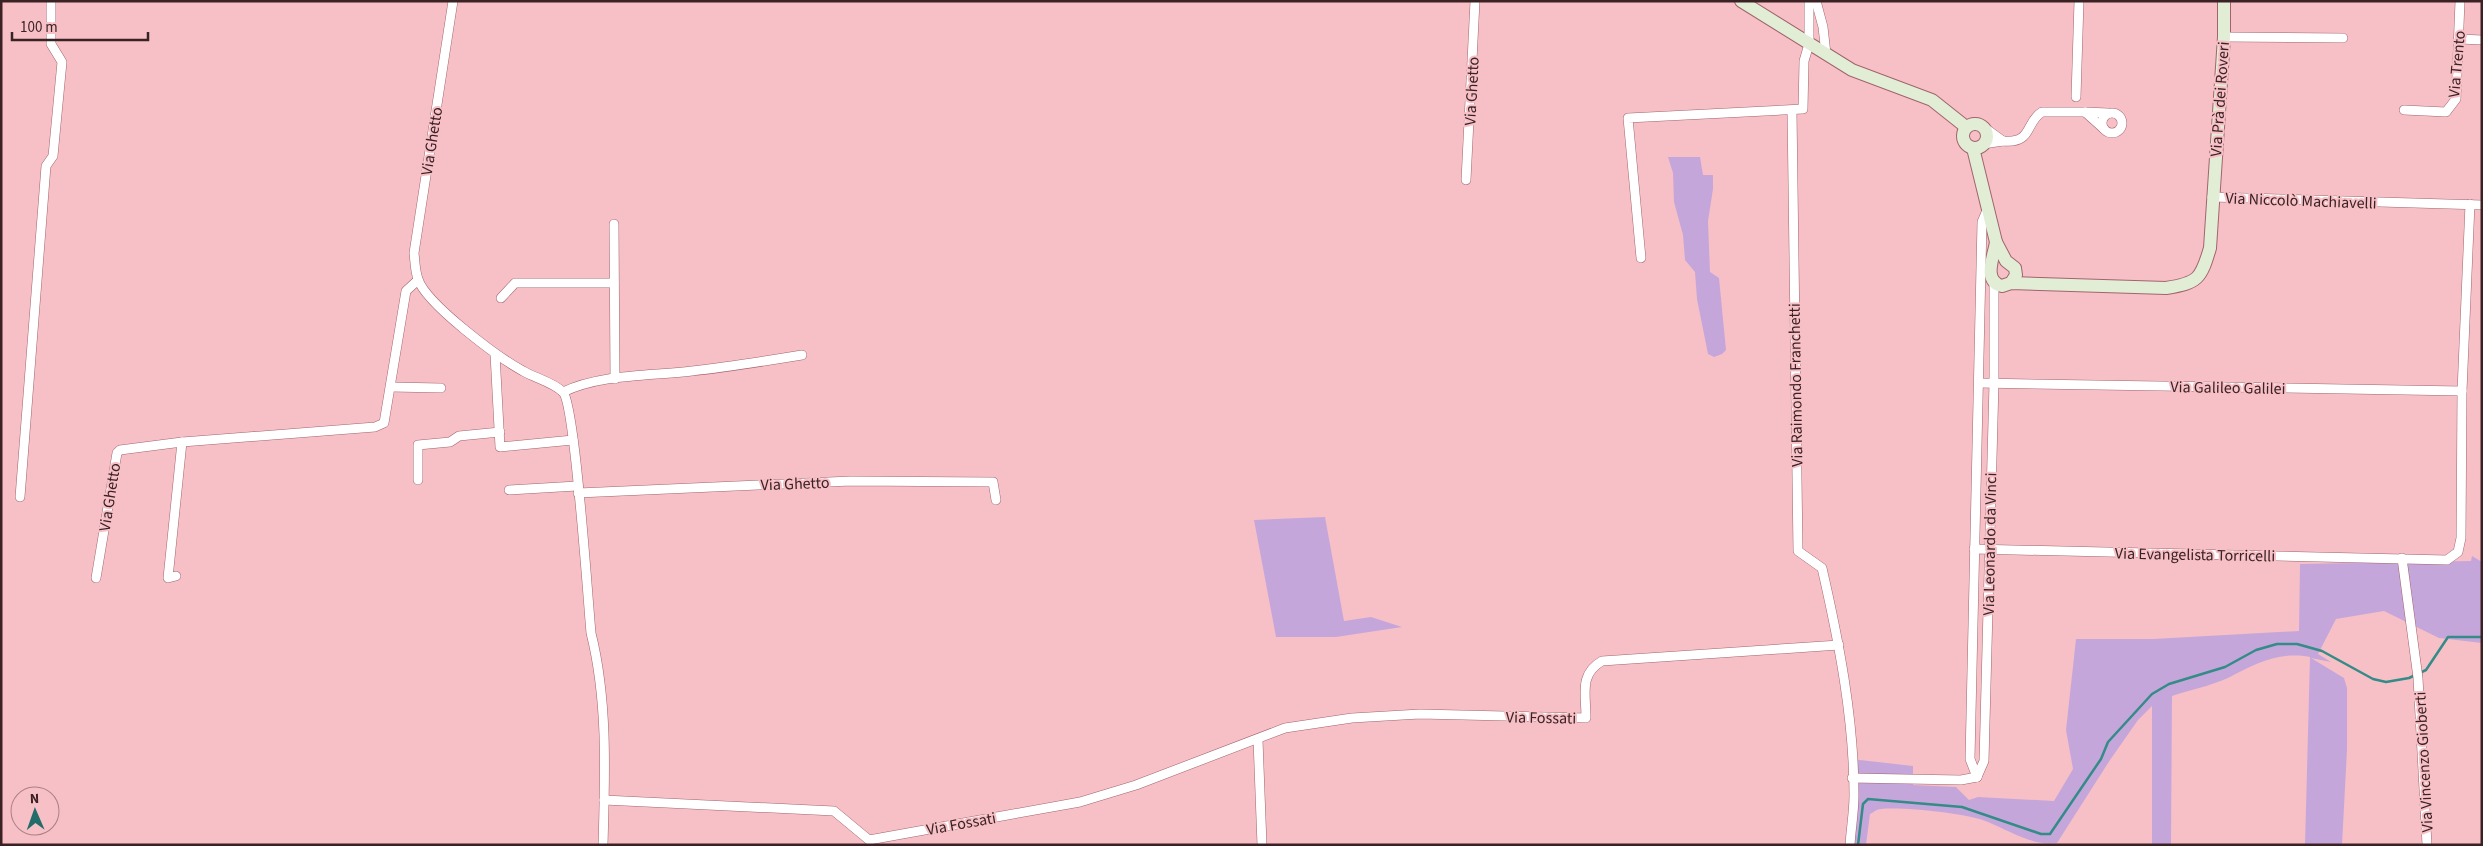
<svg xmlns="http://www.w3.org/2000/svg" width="2483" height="846" font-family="'Source Sans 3',sans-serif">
  <rect width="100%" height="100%" fill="#f7c0c6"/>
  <g fill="#c5a6db">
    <path d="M1668 157H1700L1703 175H1713V189L1708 221 1710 272 1719 278 1726 350 1722 354 1714 357 1708 354 1697 299 1695 272 1685 260 1683 235 1674 202 1673 173Z"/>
    <path d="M1325 517 1344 621 1371 617 1402 627 1336 637H1276L1254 520Z"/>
    <path d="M2472 556 2482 562V643L2439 638 2384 611 2336 619 2318 654 2331 662 2311 658 2344 678 2347 688V750L2342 845H2305L2310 657C2278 651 2255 664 2228 678 2210 686 2190 690 2172 696L2171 845H2152V706L2138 720 2110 760 2057 843C2032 846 2010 831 1988 822 1966 813 1904 807 1881 809 1877 809 1874 812 1870 814L1866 845H1850L1851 759 1913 766V785L1956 787 1969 800 1978 797 2054 801 2073 769 2066 730 2076 639H2153L2299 631 2300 564 2471 561Z"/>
  </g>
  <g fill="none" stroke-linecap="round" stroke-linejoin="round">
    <path stroke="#348b87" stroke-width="2.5" d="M1858 845 1863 804 1868 799 1962 807 2041 834H2050L2101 759 2108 742 2152 694 2169 684 2225 667 2256 650 2277 644H2297L2322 651 2373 679 2386 682 2409 678 2426 670 2448 637H2482"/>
    <g stroke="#a1646d" stroke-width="10">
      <g id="minor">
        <path d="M453 1 414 253C415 261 415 271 418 279 426 304 499 358 523 371 535 378 553 382 563 392 575 405 588 601 591 633 608 701 605 775 603 845"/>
        <path d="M1816 1 1823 27 1826 54"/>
        <path d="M2224 37 2343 38"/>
        <path d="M2460 39 2482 40"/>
        <path d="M2076 97 2079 1"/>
        <path d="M2404 110 2446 112 2456 99 2460 1"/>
        <path d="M1792 111 1798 551 1822 568C1839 642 1854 719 1854 795 1854 812 1851 828 1850 845"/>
        <circle cx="2112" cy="123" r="10"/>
        <path d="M1982 126 2003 141 1983 144"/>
        <path d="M2104 129 2085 112 2108 113"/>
        <path d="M2003 141C2033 144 2025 122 2042 112H2085"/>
        <path d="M1466 180 1475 1"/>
        <path d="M2212 197 2482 205"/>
        <path d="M614 224 615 379"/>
        <path d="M1641 258 1628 118 1803 109 1804 61 1809 44V1"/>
        <path d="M501 298 515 283H614"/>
        <path d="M495 354 500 447 573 440"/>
        <path d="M1979 383 2462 391"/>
        <path d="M391 387 441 388"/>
        <path d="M563 392C601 374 650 376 692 371 729 367 765 361 802 355"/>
        <path d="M418 480V445L450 442 459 436 500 432"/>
        <path d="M509 490 577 486"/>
        <path d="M578 493 851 481 993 482 996 500"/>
        <path d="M20 497 46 166 53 156 62 62 51 44V1"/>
        <path d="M1974 549 2447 560 2458 552 2461 538 2462 391 2470 204"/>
        <path d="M2402 558 2418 678 2427 845"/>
        <path d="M176 576 168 578 182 442"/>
        <path d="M96 578 117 453 120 450 182 442 375 427 384 423 406 291 418 280"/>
        <path d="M1258 740 1262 845"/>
        <path d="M1977 777 1970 759 1982 222 1988 208"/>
        <path d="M1977 777 1984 761 1994 383V282"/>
        <path d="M1852 778 1961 780 1977 777"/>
        <path d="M604 800 834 811 869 840 1080 802 1136 785 1285 728 1352 718 1420 714 1586 718C1586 694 1579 674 1602 661L1839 645"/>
      </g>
    </g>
    <g stroke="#a1646d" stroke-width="14">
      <g id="secondary">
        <path d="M1741 1 1852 70 1932 100 1966 127"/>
        <circle cx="1975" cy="136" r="12"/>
        <path d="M1973 148 1996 242 2006 261 2015 268 2016 275 2011 283"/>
        <path d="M1996 242C1994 256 1982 281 2002 286L2011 283 2166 288C2198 283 2201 279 2210 248L2224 37V1"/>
      </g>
    </g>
    <use href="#minor" stroke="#fff" stroke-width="9"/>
    <use href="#secondary" stroke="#e1eed5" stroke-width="12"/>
  </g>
  <g text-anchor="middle" stroke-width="4" stroke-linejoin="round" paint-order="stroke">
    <g font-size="16" fill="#3a2124" stroke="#f7c0c6">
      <text transform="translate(2456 64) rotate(-85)" y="6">Via Trento</text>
      <text transform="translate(1471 91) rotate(-87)" y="6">Via Ghetto</text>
      <text transform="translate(2219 99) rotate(-86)" y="6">Via Prà dei Roveri</text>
      <text transform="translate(431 141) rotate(-81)" y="6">Via Ghetto</text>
      <text transform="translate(2301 200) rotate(2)" y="6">Via Niccolò Machiavelli</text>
      <text transform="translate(1795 385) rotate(-91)" y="6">Via Raimondo Franchetti</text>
      <text transform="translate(2228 387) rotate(1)" y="6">Via Galileo Galilei</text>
      <text transform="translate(795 483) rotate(-2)" y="6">Via Ghetto</text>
      <text transform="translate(109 497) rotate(-81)" y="6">Via Ghetto</text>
      <text transform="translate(1989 544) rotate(-89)" y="6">Via Leonardo da Vinci</text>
      <text transform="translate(2195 554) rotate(1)" y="6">Via Evangelista Torricelli</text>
      <text transform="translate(1541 717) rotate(1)" y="6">Via Fossati</text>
      <text transform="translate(2423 762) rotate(-93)" y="6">Via Vincenzo Gioberti</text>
      <text transform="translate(961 823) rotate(-10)" y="6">Via Fossati</text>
    </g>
  </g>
  <rect width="2483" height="846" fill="none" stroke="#3a2124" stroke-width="5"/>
  <g transform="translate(35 811) rotate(358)"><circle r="24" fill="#f7c0c6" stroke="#ab8085"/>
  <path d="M0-4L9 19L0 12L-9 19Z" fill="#226d6a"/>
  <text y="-8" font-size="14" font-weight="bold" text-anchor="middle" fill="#3a2124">N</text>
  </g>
  <path d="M12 32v8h136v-8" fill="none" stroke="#3a2124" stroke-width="2.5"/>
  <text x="20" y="32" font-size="15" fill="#3a2124" stroke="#f7c0c6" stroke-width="4" paint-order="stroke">100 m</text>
</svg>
